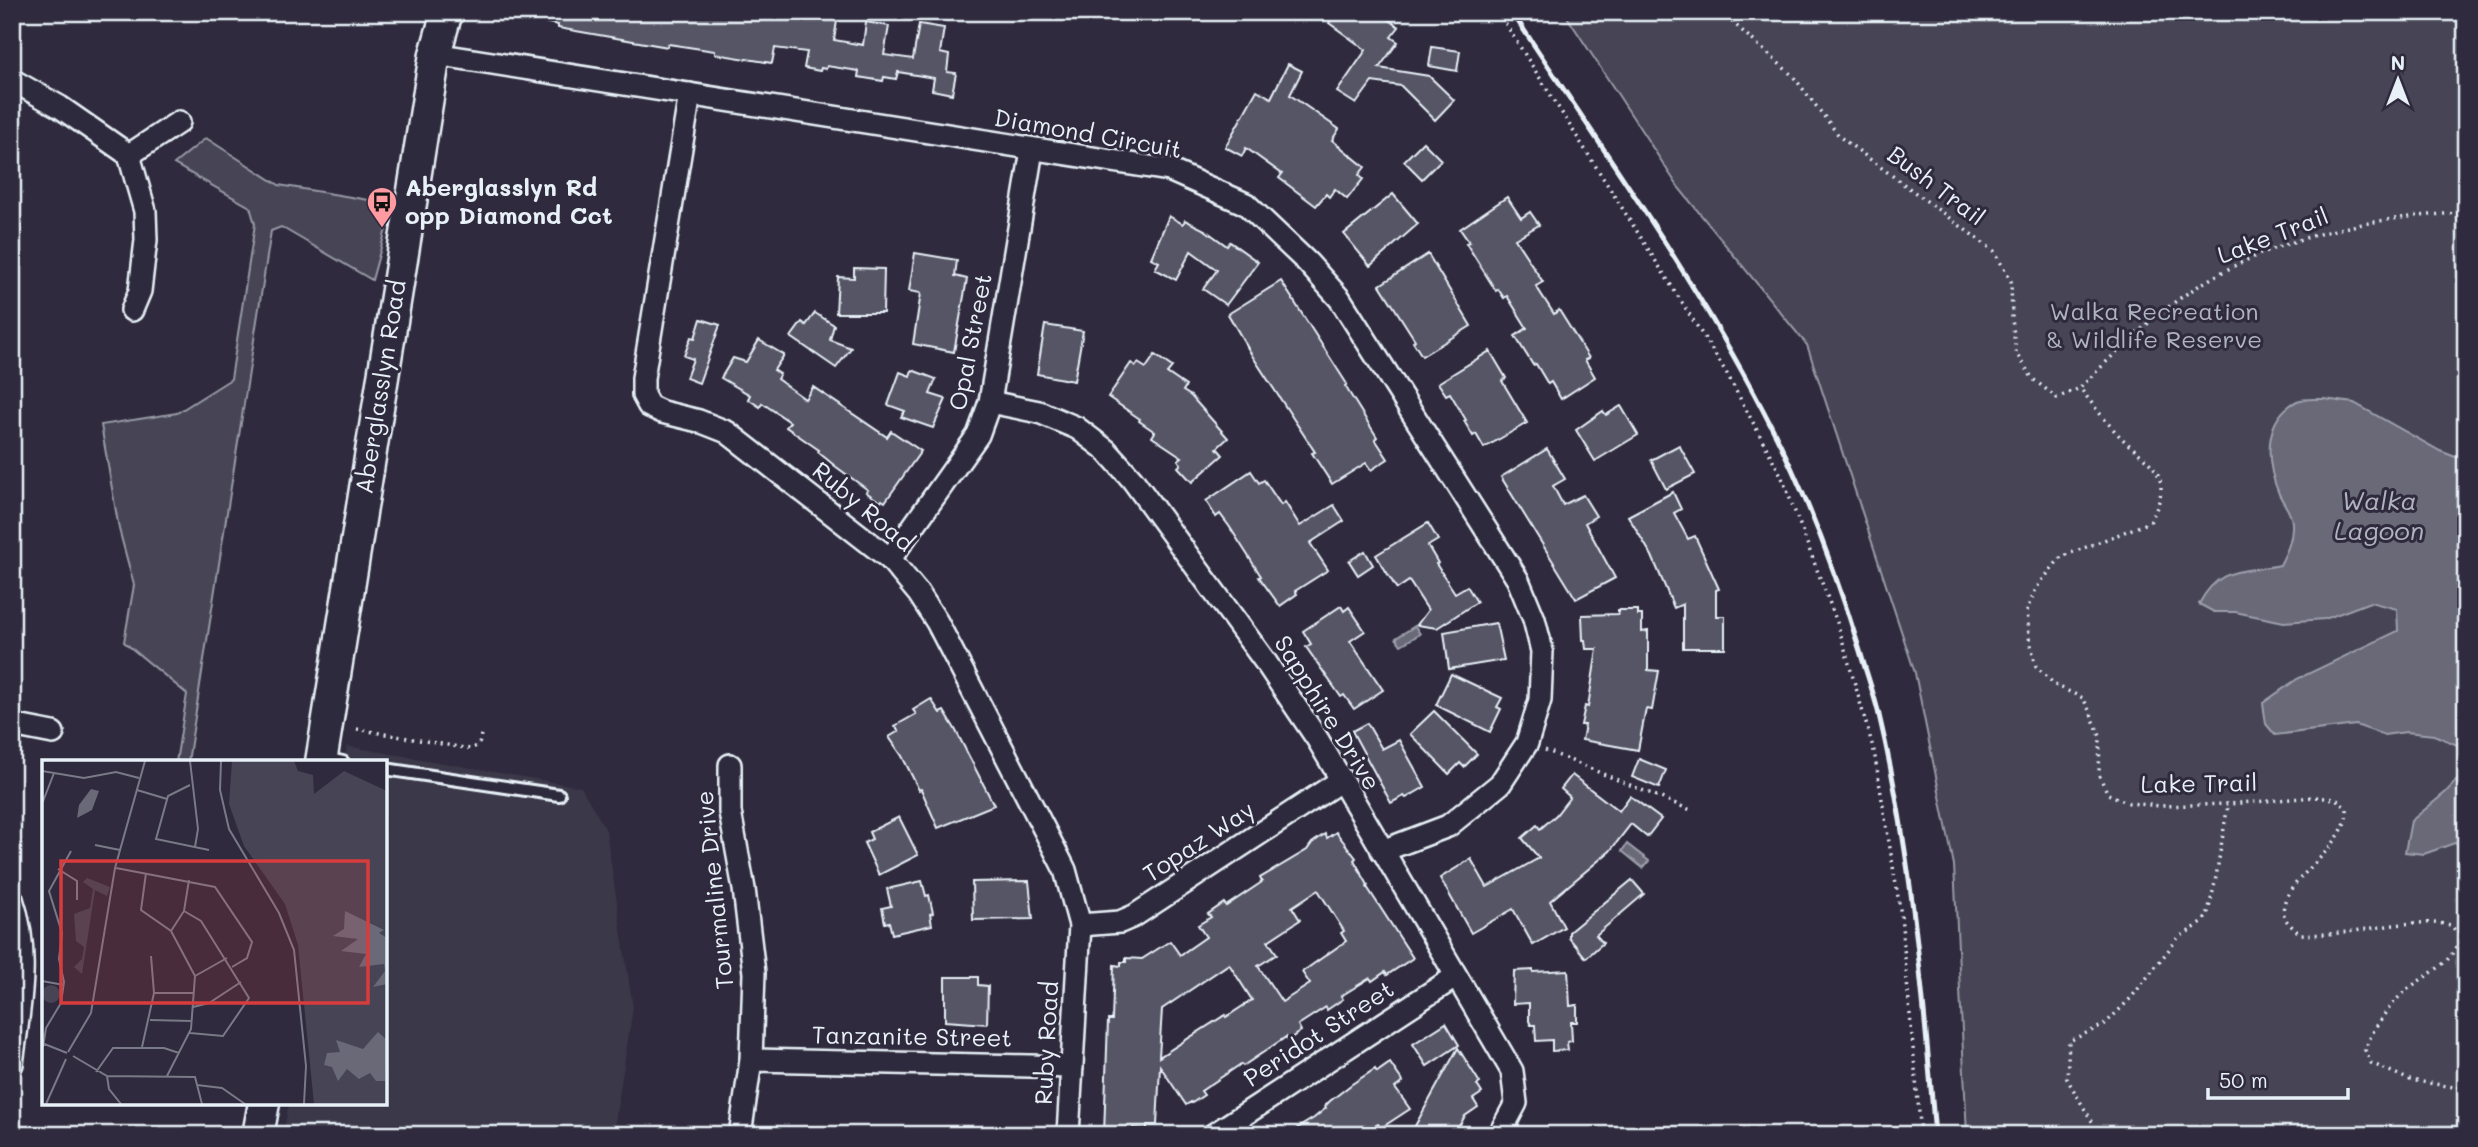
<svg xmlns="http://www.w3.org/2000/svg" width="2478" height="1147" font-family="Mali,sans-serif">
  <rect width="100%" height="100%" fill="#2f2a3d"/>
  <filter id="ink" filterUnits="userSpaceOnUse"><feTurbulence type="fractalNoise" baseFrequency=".0143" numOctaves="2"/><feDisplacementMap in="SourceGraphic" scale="14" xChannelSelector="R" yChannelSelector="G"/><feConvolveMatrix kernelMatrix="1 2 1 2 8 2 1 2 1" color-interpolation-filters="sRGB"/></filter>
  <g filter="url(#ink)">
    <path fill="#3b3749" d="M347 746 581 787 606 830 633 1008 613 1135H283L289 1103H385V762H344Z"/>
    <g fill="#464455" stroke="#979aa6" stroke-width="2">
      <path d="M1564 12H2466V1135H1967L1954 865 1915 673 1807 345 1679 188Z"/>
      <path d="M206 138 279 185 393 204 372 280 281 227 271 231 188 762H176L187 694 124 642 134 585 119 529 101 425 177 413 231 379 255 224 250 207 174 164Z"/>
    </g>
    <g fill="#696978" stroke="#9c9fab" stroke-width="2">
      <path d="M2324 399 2354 403 2440 451 2466 461V755L2462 747 2434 735 2406 732 2384 735 2356 725 2275 735 2266 724 2263 703 2297 679 2398 631 2397 609 2370 602 2325 619 2284 622 2235 612H2214L2199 604C2219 565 2243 573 2280 565 2287 551 2293 539 2292 523 2292 513 2283 503 2279 494 2266 463 2262 419 2297 401 2303 398 2316 399 2324 399Z"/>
      <path d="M1415 626 1420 634 1401 645 1396 638Z"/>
      <path d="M2466 770V839L2424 854 2405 852 2411 821 2446 792Z"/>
      <path d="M1627 844 1649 861 1643 868 1622 851Z"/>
    </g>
    <g fill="#575565" stroke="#e8f1f8" stroke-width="2" fill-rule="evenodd">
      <path d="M531 12H795L794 14 837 21 834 40 863 45 866 22 889 26 884 55 913 59 919 24 944 28 940 53 949 55 947 72 956 73 952 94 932 90 934 78 898 72 896 79 884 77 883 81 858 77 859 71 827 66 826 69 821 68 820 71 804 68 807 52 775 48 772 63 715 54V51L668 44V47L558 28V25L531 19Z"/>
      <path d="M1336 12H1379L1399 27 1391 37 1398 42 1379 68 1429 76 1454 100 1435 120 1401 86 1372 82 1356 104 1337 92 1366 50 1329 23Z"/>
      <path d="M1432 47 1460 51 1457 71 1429 66Z"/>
      <path d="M1288 64 1302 71 1290 95 1339 129 1332 140 1365 167 1359 175 1363 179 1347 199 1335 189 1329 197 1326 194 1316 206 1279 178 1282 174 1246 148 1242 156 1225 147 1257 90 1271 98Z"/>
      <path d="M1423 142 1441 160 1422 179 1404 161Z"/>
      <path d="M1393 194 1418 224 1370 266 1344 234Z"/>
      <path d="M1507 197 1521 218 1530 212 1539 225 1515 239 1543 282 1536 286 1554 314 1559 310 1589 358 1585 360 1595 377 1561 399 1551 382 1548 384 1536 364 1533 365 1515 336 1527 328 1507 296 1504 298 1498 289 1496 291 1466 243 1469 242 1460 229Z"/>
      <path d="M1169 216 1183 224 1185 220 1205 230 1227 246 1230 242 1258 262 1226 305 1203 289 1217 270 1191 251 1176 280 1155 269 1159 262 1151 258Z"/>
      <path d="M915 253 957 260 955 276 967 279 954 352 913 344 921 293 909 291Z"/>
      <path d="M1428 254 1471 326 1422 356 1413 342 1415 340 1380 285Z"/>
      <path d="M854 268 884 269 883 313H836L838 277 854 278Z"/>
      <path d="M1281 281 1347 384 1345 386 1377 437 1375 439 1388 459 1371 470 1366 463 1332 484 1312 453 1315 452 1253 357 1228 314Z"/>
      <path d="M815 313 834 325 830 340 851 348 836 368 791 337 802 322 806 325Z"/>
      <path d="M701 319 720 325 699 383 686 378 693 359 684 356 691 337 695 338Z"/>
      <path d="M1045 325 1083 331 1074 381 1037 374Z"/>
      <path d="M759 340 784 355 774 370 780 374 777 379 805 399 813 387 887 437 891 431 921 451 885 502 882 500 880 502 866 492 868 490 835 466 818 452 819 450 786 427 790 422 762 403 760 407 748 399 750 395 721 378 733 358 746 362Z"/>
      <path d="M1490 351 1506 378 1502 381 1527 423 1484 448 1476 434 1473 436 1464 421 1466 420 1450 393 1446 395 1438 383Z"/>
      <path d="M1155 355 1172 367 1167 373 1186 386 1183 391 1191 396 1228 438 1217 448 1223 455 1192 482 1178 467 1181 464 1178 460 1182 457 1152 437 1155 432 1139 421 1140 419 1108 397 1131 363 1136 366 1138 363 1146 368Z"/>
      <path d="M912 370 936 379 930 394 946 399 933 428 901 417 905 411 888 405 900 372 910 376Z"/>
      <path d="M1621 406 1638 435 1595 461 1576 430 1603 411 1606 415Z"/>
      <path d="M1679 445 1695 474 1666 489 1651 460Z"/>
      <path d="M1547 449 1565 479 1553 486 1563 505 1583 495 1596 516 1585 523 1615 578 1576 599 1501 477Z"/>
      <path d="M1251 471 1259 483 1264 480 1281 505 1285 502 1300 526 1334 505 1344 521 1310 543 1328 570 1295 591 1297 594 1280 606 1259 577 1261 576 1229 526 1220 514 1216 517 1206 501Z"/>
      <path d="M1673 492 1681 509 1674 513 1688 539 1695 536 1719 589 1716 590V616H1725V648H1683V604L1674 608 1652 556 1628 516Z"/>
      <path d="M1428 523 1438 540 1428 546 1438 563 1436 564 1455 593 1467 586 1477 602 1437 628 1417 625 1428 610 1409 581 1397 589 1376 555Z"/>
      <path d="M1365 551 1373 565 1358 575 1349 561Z"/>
      <path d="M1341 606 1344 611 1349 607 1365 631 1350 641 1383 690 1354 709 1344 695 1341 697 1306 647 1311 644 1303 631Z"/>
      <path d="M1618 610H1638V615H1642V632L1648 631V670L1659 671 1652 710 1646 709 1638 750 1582 740 1585 725H1581L1585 706 1588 707 1597 649H1586L1585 640H1583L1582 615 1618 614Z"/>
      <path d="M1496 623 1504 660 1449 669 1444 632Z"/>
      <path d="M1451 674 1502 698 1497 707 1501 709 1490 732 1436 705Z"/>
      <path d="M931 699 940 713 944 711 955 729 994 805 938 828 921 789 919 790 902 756 889 737 899 731 895 726 916 714 913 710Z"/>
      <path d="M1434 711 1477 754 1464 767 1460 763 1449 774 1410 734Z"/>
      <path d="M1367 723 1382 749 1399 740 1425 787 1406 798 1404 796 1391 803 1352 731Z"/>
      <path d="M1639 759 1666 770 1659 788 1632 777Z"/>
      <path d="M1572 775 1619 811 1630 796 1661 819 1647 837 1631 824 1610 851 1550 901 1564 927 1533 945 1513 909 1471 933 1440 878 1471 859 1487 887 1539 858 1522 838 1537 825 1540 829 1556 815 1570 797 1561 789Z"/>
      <path d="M899 817 918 855 879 875 864 843 872 839 869 832Z"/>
      <path d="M1336 832 1356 858 1354 860 1368 885 1367 887 1413 958 1387 975 1385 972 1372 981 1370 978 1341 996 1343 999 1327 1010 1326 1007 1298 1025 1301 1031 1288 1040 1286 1037 1243 1066 1241 1064 1201 1091 1204 1095 1192 1103 1191 1102 1186 1105 1160 1066 1157 1125H1147V1129L1133 1128V1133L1104 1134 1108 1020H1112L1114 965 1121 966V962H1126V958L1142 959 1170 941 1180 955 1206 937 1198 925 1211 917 1208 914 1224 903 1226 906 1262 882 1260 878 1307 850 1312 843 1325 834 1327 838ZM1318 890 1344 931 1341 933 1346 941 1302 972 1310 984 1282 1002 1258 966 1277 954 1268 941 1300 920 1292 907ZM1229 964 1252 1000 1226 1017 1225 1015 1159 1057 1162 1009Z"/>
      <path d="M1632 880 1644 894 1596 935 1603 943 1586 958 1569 938V932Z"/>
      <path d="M922 881 926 896 929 895 933 913 930 914 932 925 892 934 889 922 885 923 882 908 891 906 887 889Z"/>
      <path d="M1029 881 1033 919 973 920 972 882Z"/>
      <path d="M1533 970V972L1568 970 1570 1006 1577 1005V1022H1571L1572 1041 1567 1042 1568 1050 1552 1051V1040L1536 1041 1535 1025H1531L1529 1021V1003L1513 1004 1514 971Z"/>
      <path d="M945 977H978V985L988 986 987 1024 945 1021Z"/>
      <path d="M1446 1023 1459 1045 1427 1066 1413 1044Z"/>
      <path d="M1458 1048 1480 1083 1477 1085 1482 1093 1473 1099 1478 1107 1465 1116 1454 1135H1410Z"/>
      <path d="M1390 1063 1403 1082 1395 1088 1410 1109 1381 1128 1378 1124 1362 1135H1286L1314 1118 1326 1108 1325 1106 1330 1101 1352 1084 1375 1069 1377 1072Z"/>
    </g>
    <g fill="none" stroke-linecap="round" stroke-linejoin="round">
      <g stroke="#e8f1f8" stroke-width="16">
        <g id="service">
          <path d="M324 758 343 762"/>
          <path d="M385 769 559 795"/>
        </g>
      </g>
      <g stroke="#e8f1f8" stroke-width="26">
        <g id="minor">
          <path d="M435 54 1169 170 1246 204 1308 263 1340 299 1518 580 1534 619 1542 651 1540 700 1527 743 1500 784 1448 826 1382 851"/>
          <path d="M12 80 60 107 129 155 145 211 146 240 140 291 132 310"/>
          <path d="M690 94 643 378V395L649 406 662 412 699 421 727 432 890 559 919 594 937 622 1059 858 1065 870 1080 925 1068 1135"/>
          <path d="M129 155 179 122"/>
          <path d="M990 402 1039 412 1077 428 1106 450 1132 479 1267 664 1318 740 1512 1071 1516 1103 1499 1135"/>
          <path d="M890 559 978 435 990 402 1032 150"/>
          <path d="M12 725 53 733"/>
          <path d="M730 765V812L744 889 754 973 751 1060 740 1135"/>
          <path d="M12 899C31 954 19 1008 12 1064"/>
          <path d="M1080 925 1120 922 1134 916 1340 781"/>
          <path d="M751 1060 1072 1067"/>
          <path d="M1213 1135 1455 977"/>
        </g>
      </g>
      <g stroke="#e8f1f8" stroke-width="35">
        <g id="secondary">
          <path d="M321 762 435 54 447 12"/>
          <path d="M258 1135 264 1103"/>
        </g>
      </g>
      <g stroke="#e8f1f8" stroke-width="3.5" stroke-dasharray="2 5" stroke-linecap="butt">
        <path d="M1498 12 1726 372 1781 475 1838 625 1874 751 1901 915 1921 1135"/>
        <path d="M1721 12 1793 76 1840 137 1994 251 2011 281 2012 318 2016 353 2033 379 2057 398 2080 388"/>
        <path d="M1105 14V12"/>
        <path d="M2466 213C2366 216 2261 240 2179 299 2143 325 2112 356 2080 388 2091 402 2102 417 2114 430 2145 465 2179 468 2150 522L2061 557 2037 587 2027 609 2029 637 2036 666 2055 685 2083 698 2091 714 2100 736 2099 775 2108 794 2129 803 2160 806 2228 804 2315 797 2336 799 2347 809C2348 852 2272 883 2285 918 2288 924 2295 929 2300 934 2351 938 2401 916 2451 925L2459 935C2456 966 2421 975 2401 995 2385 1011 2373 1029 2365 1050L2371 1063 2410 1080 2466 1089"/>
        <path d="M357 729 470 749 479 745 481 734"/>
        <path d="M1545 750 1693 811"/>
        <path d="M2096 1135 2093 1123 2067 1079 2069 1041 2104 1025 2131 998 2178 938 2202 923 2207 916 2215 883 2228 804"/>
      </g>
      <use href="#service" stroke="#2f2a3d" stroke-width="10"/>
      <use href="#minor" stroke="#2f2a3d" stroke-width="21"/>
      <use href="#secondary" stroke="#2f2a3d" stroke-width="30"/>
      <path stroke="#e8f1f8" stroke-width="5" d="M1512 12C1599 144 1691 272 1764 412 1804 488 1835 569 1860 651 1866 672 1874 694 1879 715 1912 853 1923 995 1935 1135"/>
    </g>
  </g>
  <defs>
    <g id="bus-pin" transform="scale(1.575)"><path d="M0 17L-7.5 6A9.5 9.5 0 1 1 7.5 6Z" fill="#ff9aa2" stroke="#2f2a3d"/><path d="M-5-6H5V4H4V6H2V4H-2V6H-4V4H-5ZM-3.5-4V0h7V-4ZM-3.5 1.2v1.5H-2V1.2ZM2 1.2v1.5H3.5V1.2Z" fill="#111"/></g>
  </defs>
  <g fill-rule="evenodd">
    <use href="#bus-pin" x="382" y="202"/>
  </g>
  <g text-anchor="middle" stroke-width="6" stroke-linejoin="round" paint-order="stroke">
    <g font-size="24" fill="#e8f1f8" stroke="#2f2a3d">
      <text transform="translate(1088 134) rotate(10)" y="8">Diamond Circuit</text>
      <text transform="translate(1936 186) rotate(37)" y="8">Bush Trail</text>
      <text transform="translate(2273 236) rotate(-21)" y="8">Lake Trail</text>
      <text transform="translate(971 342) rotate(-79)" y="8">Opal Street</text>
      <text transform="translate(381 387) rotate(-81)" y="8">Aberglasslyn Road</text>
      <text transform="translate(863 507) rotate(40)" y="8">Ruby Road</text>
      <text transform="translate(1327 713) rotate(58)" y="8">Sapphire Drive</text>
      <text transform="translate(2199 784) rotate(-1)" y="8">Lake Trail</text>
      <text transform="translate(1199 842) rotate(-33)" y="8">Topaz Way</text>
      <text transform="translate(715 890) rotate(-96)" y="8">Tourmaline Drive</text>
      <text transform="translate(1319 1034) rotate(-33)" y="8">Peridot Street</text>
      <text transform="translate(912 1037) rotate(1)" y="8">Tanzanite Street</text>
      <text transform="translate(1047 1043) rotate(-87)" y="8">Ruby Road</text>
    </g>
    <g font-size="24" font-weight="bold" fill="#e8f1f8" stroke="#2f2a3d" text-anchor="start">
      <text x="405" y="196">Aberglasslyn Rd<tspan x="405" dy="28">opp Diamond Cct</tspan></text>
    </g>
    <g font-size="24" fill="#afb4bf" stroke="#2f2a3d">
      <text x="2154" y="320">Walka Recreation<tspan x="2154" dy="28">&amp; Wildlife Reserve</tspan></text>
    </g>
    <g font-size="26" font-style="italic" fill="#afb4be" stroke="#2f2a3d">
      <text x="2379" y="510">Walka<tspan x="2379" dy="30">Lagoon</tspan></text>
    </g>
  </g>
  <g transform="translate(42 760)">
    <rect width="345" height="345" fill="#2f2a3d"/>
    <path d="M190 1H252L256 11 271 15 272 34 302 11 345 31V344H272L256 185 243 144 202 86 187 44ZM45 118 68 127 65 136 53 130 40 214 32 207 40 199 42 187 34 181 32 154 48 148 51 129 41 122ZM0 234a9 9 0 1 1 18 0a9 9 0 1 1-18 0Z" fill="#464455"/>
    <path d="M49 29 57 31 50 50 35 58 37 45ZM303 151 342 170 337 173 345 178V224L331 227 343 211 342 204 317 207 324 194 299 191 316 179 291 176 302 169ZM336 272 345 280 343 321H334L328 313 317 319 305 309 296 321 290 307 282 305 285 293 298 292 294 280 321 289Z" fill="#696978"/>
    <path fill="none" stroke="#797a88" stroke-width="2" d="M148 1 156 69 153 87M179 1 178 30 187 69 237 153 252 190 264 306 262 344M0 11 42 18 74 12 97 18M148 25 126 36 114 79 167 90M95 30 125 39M0 44 12 13M53 85 78 90M74 108 173 127 210 182 205 198 190 207M16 109 35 121V140M104 113 99 150 129 171 153 216 149 269 125 316M142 151 159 161 207 238 181 276 148 273M129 171 142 151 147 120M153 216 185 198M0 221 22 225M112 233H152M151 247 167 243 199 222M108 260 150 261M0 283 25 293M1 287 4 268 19 243 22 222 17 199 20 173 7 131 29 91M100 287 112 233 109 196M26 292 49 253 73 108 103 1M31 296 65 316 153 317 160 344M54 312 71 288H122L137 293M65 316 67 329 79 344M155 325 180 328 203 344M4 344 24 299"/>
    <path fill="#d83c3d" fill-opacity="0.15" stroke="#d83c3d" stroke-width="3.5" d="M19 101H326V243H19Z"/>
    <rect width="345" height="345" fill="none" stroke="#e8f1f8" stroke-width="3.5"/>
  </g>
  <rect width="2478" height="1147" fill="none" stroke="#2f2a3d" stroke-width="42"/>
  <rect x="21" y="21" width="2436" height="1105" fill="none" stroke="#e8f1f8" stroke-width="2.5" filter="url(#ink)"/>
  <g transform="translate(2398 80)" stroke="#2f2a3d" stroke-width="5" paint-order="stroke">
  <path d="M0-5L12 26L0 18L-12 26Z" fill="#e8f1f8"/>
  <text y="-10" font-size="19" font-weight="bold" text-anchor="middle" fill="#e8f1f8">N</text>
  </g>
  <path d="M2208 1088v10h140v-10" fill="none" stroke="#e8f1f8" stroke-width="3.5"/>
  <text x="2219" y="1088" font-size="21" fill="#e8f1f8" stroke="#2f2a3d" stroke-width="5" paint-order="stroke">50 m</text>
</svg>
